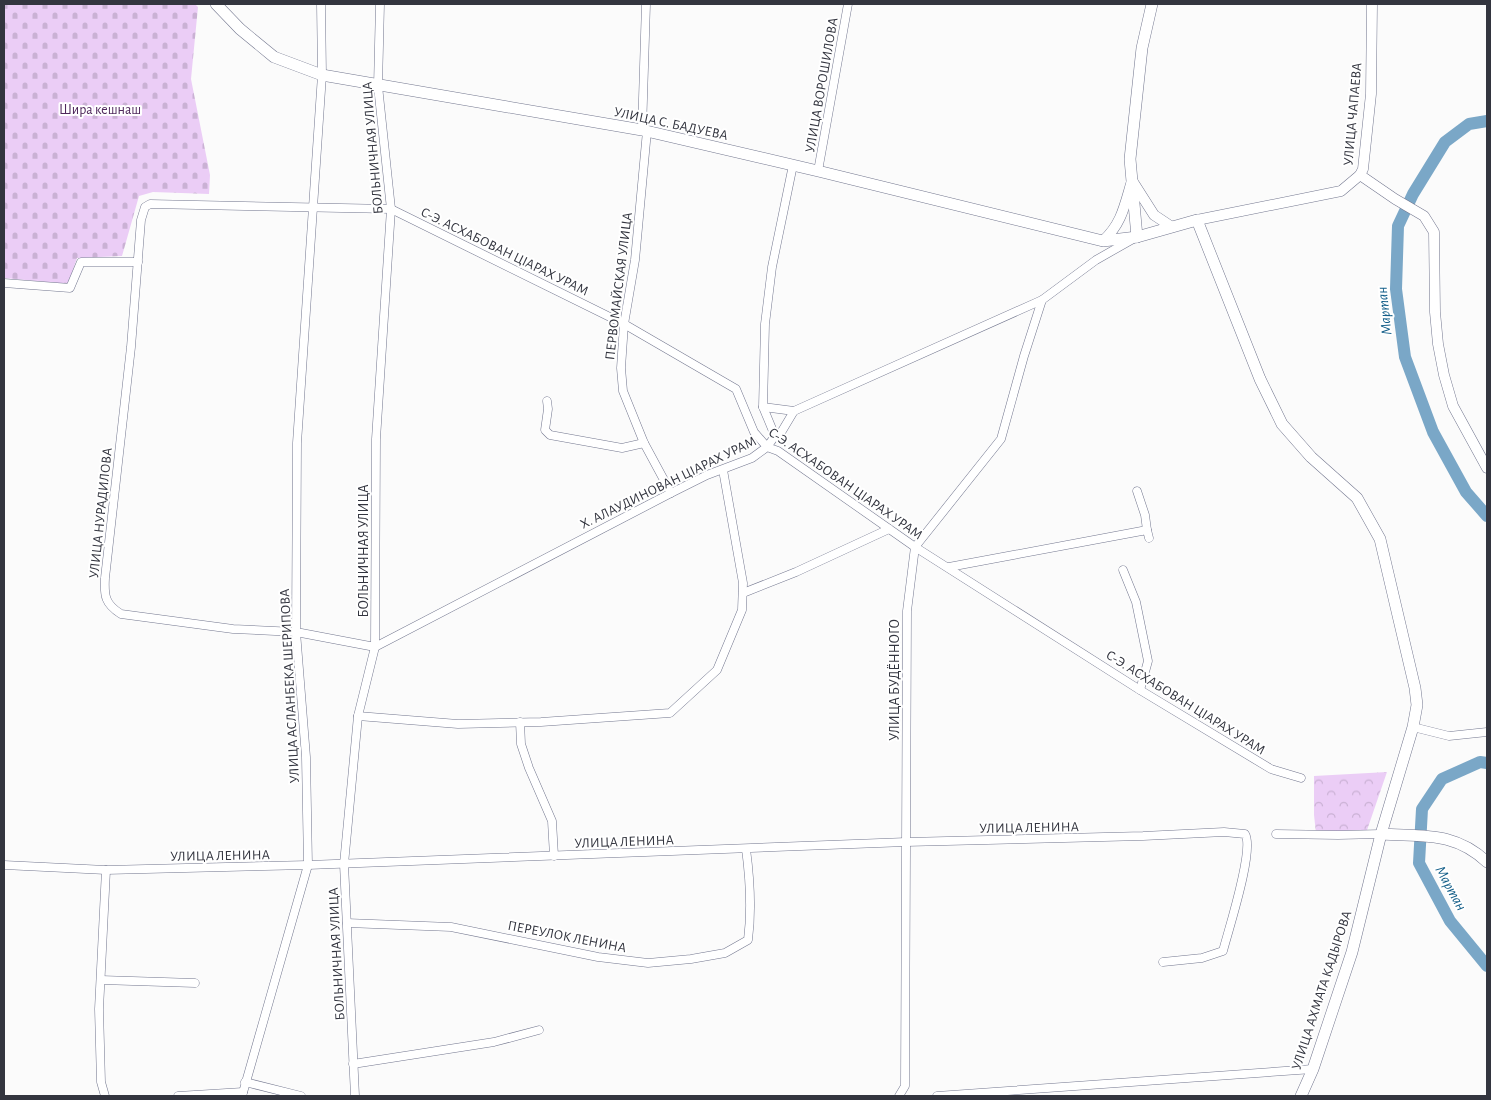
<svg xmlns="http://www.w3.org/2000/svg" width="1491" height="1100" font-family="'Alegreya Sans',sans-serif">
  <defs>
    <pattern id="cemetery-stones" width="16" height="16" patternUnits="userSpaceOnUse" patternTransform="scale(1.25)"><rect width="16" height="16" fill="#ebcdf6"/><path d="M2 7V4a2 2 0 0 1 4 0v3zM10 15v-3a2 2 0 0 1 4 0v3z" fill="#cab1d4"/></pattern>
    <pattern id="park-crowns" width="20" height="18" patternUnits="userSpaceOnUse" patternTransform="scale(1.25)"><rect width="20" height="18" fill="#ebcdf6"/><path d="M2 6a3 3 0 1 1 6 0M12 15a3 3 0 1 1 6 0" fill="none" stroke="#cab1d4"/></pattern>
  </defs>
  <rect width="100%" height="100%" fill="#fbfbfb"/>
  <path fill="url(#cemetery-stones)" d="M4 4H195L198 7 191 79 210 175 209 194 153 192 139 196 122 256 77 258 68 284 4 278Z"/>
  <path fill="url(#park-crowns)" d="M1387 772 1366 833H1316L1314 815V776Z"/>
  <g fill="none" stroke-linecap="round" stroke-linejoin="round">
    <g stroke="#7aa7c7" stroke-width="12">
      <path d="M1487 121 1469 124 1445 142 1413 194 1398 226 1396 289 1405 357 1433 432 1466 492 1487 516"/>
      <path d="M1487 763 1480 762 1442 779 1422 809 1419 863 1450 921 1487 966"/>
    </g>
    <g stroke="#73778f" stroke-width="9">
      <g id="minor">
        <path d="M642 130 646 4"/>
        <path d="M647 131 635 260 624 324 621 368 623 391 644 443 671 493"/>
        <path d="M818 171 848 4"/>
        <path d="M1133 239 1096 260 1042 300 794 411 782 431 775 436 767 447 752 458 707 475 671 493 375 647 296 632 233 629 121 614C105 604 104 596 105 578L131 347 141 220 145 207 150 204 391 209 624 324 736 389 754 432 767 447 778 451 915 547 1140 690 1271 769 1301 778"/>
        <path d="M4 283 70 288 81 262H138"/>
        <path d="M547 401 548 409 545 430 550 435 622 448 644 443"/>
        <path d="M763 407 794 411"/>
        <path d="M775 436 763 407 765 324 772 267 793 165"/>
        <path d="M1137 491 1145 515 1147 530"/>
        <path d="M949 567 1147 530 1149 538"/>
        <path d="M1123 570 1136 602 1148 661 1140 690"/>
        <path d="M743 593 796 572 889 529"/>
        <path d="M358 716 458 724 541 722 670 713 717 670 742 610 743 583 723 470"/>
        <path d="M520 722 521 744 529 768 552 821 554 856"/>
        <path d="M1413 727 1449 736 1487 732"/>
        <path d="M1276 834 1338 835 1381 834"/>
        <path d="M4 865 106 870 308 865 906 842 1143 836 1224 832 1245 834C1255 849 1228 931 1223 951L1202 958 1163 962"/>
        <path d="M347 923 451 927 598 957 648 963 691 959 725 953 748 940C752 909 750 879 746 849"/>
        <path d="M101 980 195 983"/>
        <path d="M353 1064 494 1042 539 1030"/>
        <path d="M245 1082 301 1096"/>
        <path d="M105 1096 101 1082 99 1009 106 870"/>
        <path d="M178 1096 243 1092"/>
        <path d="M242 1096 308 865 306 757 296 632 297 443 322 75 321 4"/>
        <path d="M355 1096 344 864 358 716 375 647 376 439 391 209 378 86 380 4"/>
        <path d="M899 1096 905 1086 907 611 915 547 1001 439 1024 356 1042 300"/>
        <path d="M937 1096 1313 1069"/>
      </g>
    </g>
    <g stroke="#73778f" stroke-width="11">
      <g id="tertiary">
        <path d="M1360 175 1395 199 1424 216 1434 232 1435 312 1438 344 1444 375 1453 406 1487 468"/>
        <path d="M1133 182 1154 215 1172 227"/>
        <path d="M1197 220 1341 191 1360 175 1363 169 1371 94 1372 4"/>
        <path d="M1103 241C1121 224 1124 208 1131 184"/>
      </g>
    </g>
    <g stroke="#73778f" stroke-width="12">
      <g id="secondary">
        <path d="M216 4 240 29 274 57 322 75 642 130 818 171 1103 241 1137 237 1197 220 1260 379 1282 424 1311 457 1357 498 1380 539 1415 688 1417 705 1413 727 1381 834 1352 952 1313 1069 1301 1096"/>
        <path d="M1137 237 1130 159 1142 48 1152 4"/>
        <path d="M1381 834C1423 837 1454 831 1487 862"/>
      </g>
    </g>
    <use href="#minor" stroke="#fff" stroke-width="8"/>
    <use href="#tertiary" stroke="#fff" stroke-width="10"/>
    <use href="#secondary" stroke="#fff" stroke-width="11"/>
  </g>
  <g text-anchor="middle" stroke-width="4" stroke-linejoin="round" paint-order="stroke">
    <g font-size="14" fill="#33353f" stroke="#fff">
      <text transform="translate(821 85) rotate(-80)" y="5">УЛИЦА ВОРОШИЛОВА</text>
      <text transform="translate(1352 114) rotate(-85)" y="5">УЛИЦА ЧАПАЕВА</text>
      <text transform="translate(671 123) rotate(12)" y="5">УЛИЦА С. БАДУЕВА</text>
      <text transform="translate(372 148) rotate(-95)" y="5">БОЛЬНИЧНАЯ УЛИЦА</text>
      <text transform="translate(505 251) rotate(26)" y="5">С-Э. АСХАБОВАН ЦIАРАХ УРАМ</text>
      <text transform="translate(618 286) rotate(-83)" y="5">ПЕРВОМАЙСКАЯ УЛИЦА</text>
      <text transform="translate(668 482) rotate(-26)" y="5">Х. АЛАУДИНОВАН ЦIАРАХ УРАМ</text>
      <text transform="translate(846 483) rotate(35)" y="5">С-Э. АСХАБОВАН ЦIАРАХ УРАМ</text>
      <text transform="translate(100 513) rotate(-84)" y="5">УЛИЦА НУРАДИЛОВА</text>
      <text transform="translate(363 551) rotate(-90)" y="5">БОЛЬНИЧНАЯ УЛИЦА</text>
      <text transform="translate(894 680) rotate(-90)" y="5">УЛИЦА БУДЁННОГО</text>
      <text transform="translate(289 686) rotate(-93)" y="5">УЛИЦА АСЛАНБЕКА ШЕРИПОВА</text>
      <text transform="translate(1186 702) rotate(32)" y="5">С-Э. АСХАБОВАН ЦIАРАХ УРАМ</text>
      <text transform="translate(1029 827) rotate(-1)" y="5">УЛИЦА ЛЕНИНА</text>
      <text transform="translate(624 841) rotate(-2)" y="5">УЛИЦА ЛЕНИНА</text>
      <text transform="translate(220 855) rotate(-1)" y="5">УЛИЦА ЛЕНИНА</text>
      <text transform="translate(567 936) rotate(11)" y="5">ПЕРЕУЛОК ЛЕНИНА</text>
      <text transform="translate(336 954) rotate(-93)" y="5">БОЛЬНИЧНАЯ УЛИЦА</text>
      <text transform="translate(1321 990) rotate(-72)" y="5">УЛИЦА АХМАТА КАДЫРОВА</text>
    </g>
    <g font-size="14" fill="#4f285c" stroke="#fff">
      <text x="100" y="114">Шира кешнаш</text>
    </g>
    <g font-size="15" font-style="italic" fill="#105c87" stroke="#fff">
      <text transform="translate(1384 311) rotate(-96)" y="5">Мартан</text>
      <text transform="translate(1451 888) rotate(61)" y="5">Мартан</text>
    </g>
  </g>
  <rect width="1491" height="1100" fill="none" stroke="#33353f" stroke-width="10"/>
</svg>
